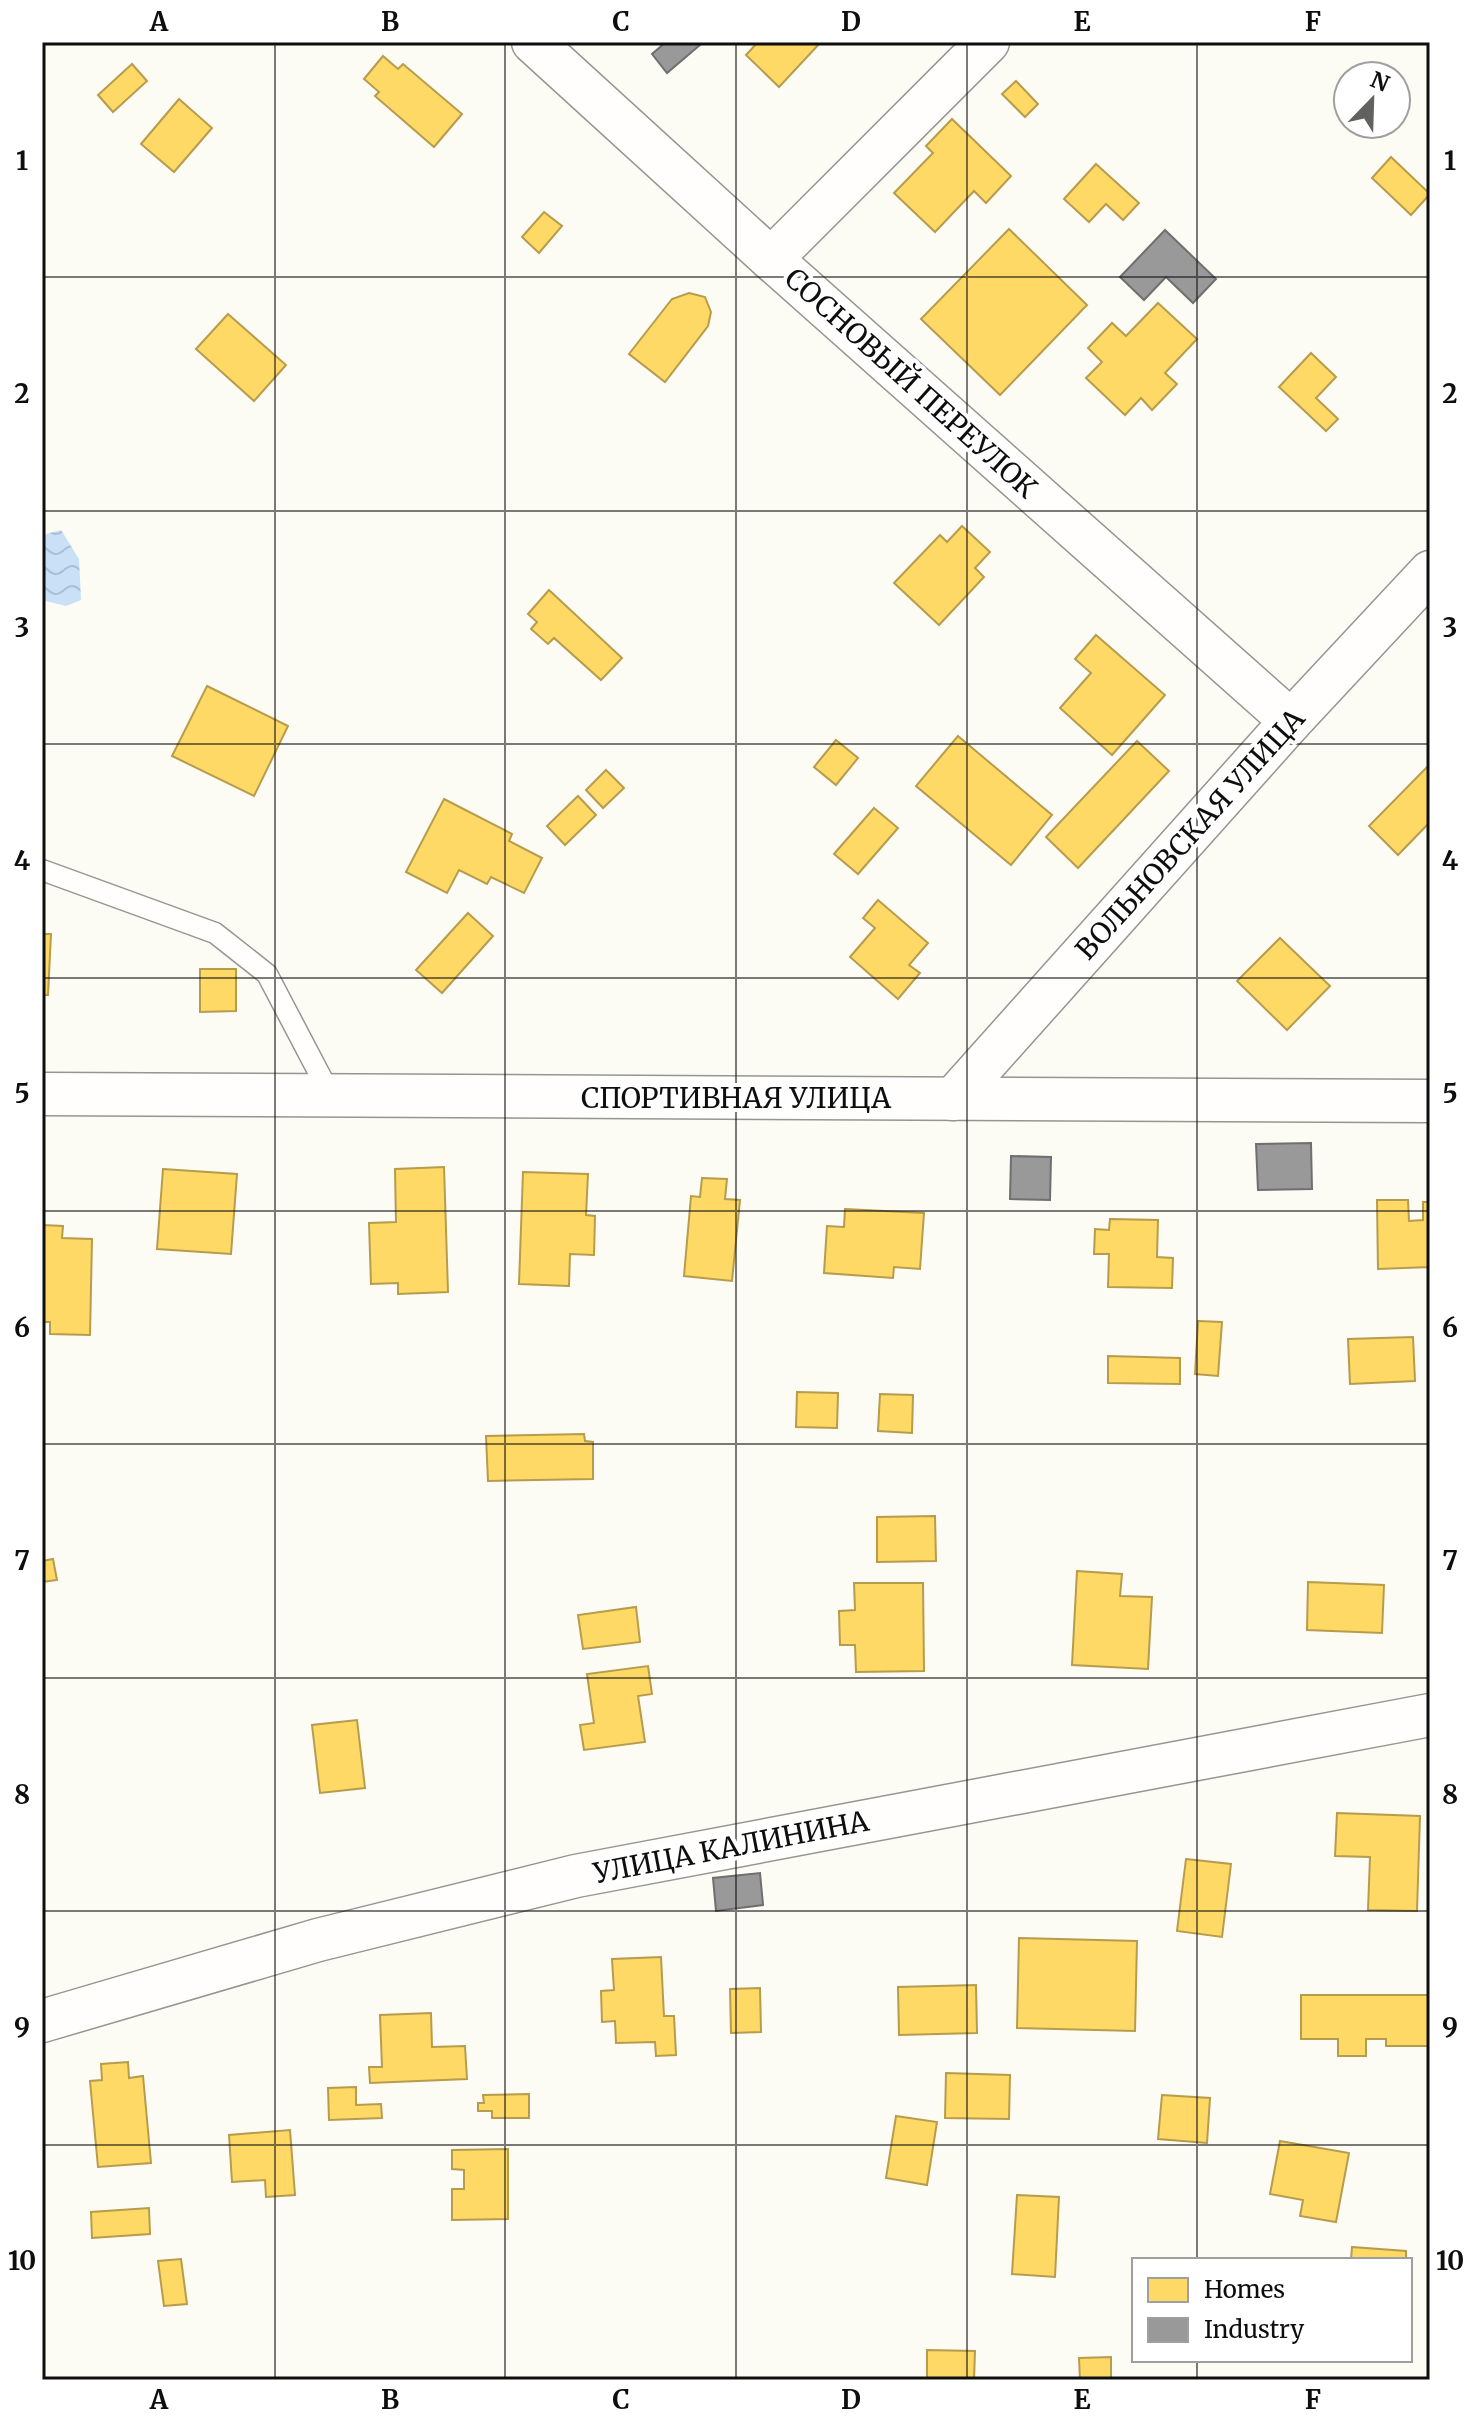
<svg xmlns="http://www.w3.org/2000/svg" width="1472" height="2422" font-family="Merriweather,serif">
  <defs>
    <pattern id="water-waves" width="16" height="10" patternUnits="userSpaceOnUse" patternTransform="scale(2)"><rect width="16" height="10" fill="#c9e0f7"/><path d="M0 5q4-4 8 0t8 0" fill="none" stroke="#abbfd3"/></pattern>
  </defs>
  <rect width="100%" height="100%" fill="#fcfbf4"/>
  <path fill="url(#water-waves)" d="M61 530 79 559 81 600 66 606 42 600V535Z"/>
  <g fill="#ffd966" stroke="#b79c4c" stroke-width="2">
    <path d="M758 42H821L779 87 746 55Z"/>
    <path d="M383 56 398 69 403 64 462 114 434 147 375 96 379 92 364 79Z"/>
    <path d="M132 64 147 81 113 112 98 95Z"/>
    <path d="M1016 81 1038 104 1025 117 1002 94Z"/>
    <path d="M179 99 212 128 174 172 141 144Z"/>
    <path d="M952 119 1011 176 986 203 974 191 935 232 894 193 933 153 926 146Z"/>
    <path d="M1391 157 1430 194 1411 215 1372 178Z"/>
    <path d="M1096 164 1139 203 1123 220 1106 204 1089 222 1064 199Z"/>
    <path d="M544 212 562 226 539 253 522 237Z"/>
    <path d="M1009 229 1087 305 1000 395 921 319Z"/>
    <path d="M689 293 705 297 711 312 708 326 665 382 629 354 672 299Z"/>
    <path d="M1158 303 1197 339 1165 373 1177 384 1152 410 1141 398 1125 415 1086 378 1102 362 1088 348 1112 323 1126 336Z"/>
    <path d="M228 314 286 365 254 401 196 349Z"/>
    <path d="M1311 353 1336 377 1316 398 1338 419 1326 431 1279 387Z"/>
    <path d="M962 526 990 552 975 568 984 577 939 625 894 583 940 535 947 542Z"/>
    <path d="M549 590 622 658 601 680 554 638 548 644 531 629 537 622 528 614Z"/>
    <path d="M1096 635 1165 695 1112 755 1060 708 1091 673 1075 659Z"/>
    <path d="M207 686 288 726 254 796 172 756Z"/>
    <path d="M958 736 1052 815 1011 865 916 786Z"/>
    <path d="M836 740 858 758 836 785 814 767Z"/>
    <path d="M1137 741 1169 771 1078 868 1046 837Z"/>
    <path d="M1428 766 1430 822 1398 855 1369 826Z"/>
    <path d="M606 770 624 788 603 808 586 790Z"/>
    <path d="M578 796 596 815 565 845 547 826Z"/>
    <path d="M444 799 512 834 509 841 542 858 524 893 491 877 487 884 459 870 447 893 406 872Z"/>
    <path d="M874 808 898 828 858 874 834 854Z"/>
    <path d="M878 900 928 943 909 965 920 973 898 999 850 957 875 928 863 918Z"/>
    <path d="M468 913 493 936 442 993 416 970Z"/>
    <path d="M42 934H51L48 995H42Z"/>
    <path d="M1280 938 1330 986 1287 1030 1237 981Z"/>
    <path d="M200 969H236V1011L200 1012Z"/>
    <path d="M444 1167 448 1292 398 1294V1283L371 1284 369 1223 396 1222 395 1169Z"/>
    <path d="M163 1169 237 1174 231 1254 157 1249Z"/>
    <path d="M523 1172 588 1174 586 1215 595 1216 594 1255 570 1254 569 1286 519 1284Z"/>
    <path d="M702 1178 727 1179 725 1199 740 1200 732 1281 684 1276 691 1196 700 1197Z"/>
    <path d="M1377 1200H1408L1409 1221 1423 1220V1202H1430V1267L1378 1269Z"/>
    <path d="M845 1209 924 1213 920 1269 894 1267 893 1278 824 1273 827 1226 844 1227Z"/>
    <path d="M1110 1219 1158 1220 1157 1257 1173 1258 1172 1288 1108 1287 1109 1254H1094L1095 1229 1109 1230Z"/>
    <path d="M42 1225 63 1226 62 1238 92 1239 90 1335 50 1334V1322H42Z"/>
    <path d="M1198 1321 1222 1322 1218 1376 1195 1374Z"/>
    <path d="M1413 1337 1415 1381 1350 1384 1348 1339Z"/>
    <path d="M1108 1356 1180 1358V1384L1108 1383Z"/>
    <path d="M797 1392 838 1393 837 1428 796 1427Z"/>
    <path d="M880 1394 913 1395 912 1433 878 1431Z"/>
    <path d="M584 1434 585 1441 593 1442V1479L488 1481 486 1436Z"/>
    <path d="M935 1516 936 1561 877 1562V1517Z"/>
    <path d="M53 1559 57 1580 42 1582V1561Z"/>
    <path d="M1077 1571 1122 1574 1120 1596 1152 1597 1148 1669 1072 1665Z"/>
    <path d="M1308 1582 1384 1585 1382 1633 1307 1630Z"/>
    <path d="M854 1583H923L924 1671 856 1672 855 1645H840L839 1611 855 1610Z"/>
    <path d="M636 1607 640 1642 583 1649 578 1615Z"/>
    <path d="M648 1666 652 1694 638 1696 645 1742 584 1750 580 1725 594 1723 587 1674Z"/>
    <path d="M357 1720 365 1788 320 1793 312 1725Z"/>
    <path d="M1337 1813 1420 1816 1417 1911 1368 1910 1370 1857 1335 1856Z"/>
    <path d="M1186 1859 1231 1864 1222 1937 1177 1931Z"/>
    <path d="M1019 1938 1137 1941 1135 2031 1017 2028Z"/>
    <path d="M661 1957 664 2016H674L676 2055 656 2056 655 2042 616 2043 615 2021 602 2022 601 1991 614 1990 612 1959Z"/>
    <path d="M976 1985 977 2033 899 2035 898 1987Z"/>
    <path d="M760 1988 761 2032 731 2033 730 1989Z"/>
    <path d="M1301 1995H1429V2046H1386V2039H1366V2056H1338V2039H1301Z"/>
    <path d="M431 2013 432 2047 465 2046 467 2079 370 2083 369 2067H382L380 2015Z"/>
    <path d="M128 2062 129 2078 143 2076 151 2163 98 2167 90 2081 102 2080 101 2064Z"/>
    <path d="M946 2073 1010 2075 1009 2119 945 2118Z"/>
    <path d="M356 2087V2105L381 2104 382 2118 329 2120 328 2088Z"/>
    <path d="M529 2094V2118H492V2111H478V2103H484L483 2095Z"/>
    <path d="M1162 2095 1210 2098 1207 2143 1158 2139Z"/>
    <path d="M896 2116 937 2122 927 2185 886 2178Z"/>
    <path d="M290 2130 295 2195 266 2197 265 2180 232 2182 229 2135Z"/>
    <path d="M1280 2141 1349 2153 1336 2222 1300 2216 1303 2200 1270 2194Z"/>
    <path d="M508 2149V2219L452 2220V2189H464V2170L452 2169V2150Z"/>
    <path d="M1017 2195 1059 2197 1055 2277 1012 2274Z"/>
    <path d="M149 2208 150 2234 92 2238 91 2212Z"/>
    <path d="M1352 2247 1406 2251V2260H1351Z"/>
    <path d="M181 2259 187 2304 164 2306 158 2261Z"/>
    <path d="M927 2350 975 2351 974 2380H927Z"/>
    <path d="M1111 2357V2380H1080L1079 2358Z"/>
  </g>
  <g fill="#999" stroke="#6f6f6f" stroke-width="2">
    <path d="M666 42H697L700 45 667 73 652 54Z"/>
    <path d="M1165 230 1216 279 1193 303 1166 277 1144 300 1120 277Z"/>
    <path d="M1311 1143 1312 1189 1258 1190 1256 1144Z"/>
    <path d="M1011 1156 1051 1157 1050 1200 1010 1199Z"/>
    <path d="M760 1873 763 1905 716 1911 713 1878Z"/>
  </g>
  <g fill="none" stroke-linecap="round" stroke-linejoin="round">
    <g stroke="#959592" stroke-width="23">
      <path id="service" d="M42 870 215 933 267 974 331 1096"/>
    </g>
    <g stroke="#959592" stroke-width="45">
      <g id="minor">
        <path d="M533 42 771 259 1291 721"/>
        <path d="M771 259 988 42"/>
        <path d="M42 1094 1430 1101"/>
        <path d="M953 1099 1291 721 1430 572"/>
        <path d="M42 2021 318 1940 576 1876 1430 1715"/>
      </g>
    </g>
    <use href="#service" stroke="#fffefd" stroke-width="20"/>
    <use href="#minor" stroke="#fffefd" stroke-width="42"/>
  </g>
  <path fill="none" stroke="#0e0e0e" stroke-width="2" stroke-opacity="0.55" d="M275 42V2380M505 42V2380M736 42V2380M967 42V2380M1197 42V2260M42 277H1430M42 511H1430M42 744H1430M42 978H1430M42 1211H1430M42 1444H1430M42 1678H1430M42 1911H1430M42 2145H1430M1197 2360V2380"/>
  <g text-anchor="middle" stroke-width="8" stroke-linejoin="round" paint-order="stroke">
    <g font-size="28" fill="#0e0e0e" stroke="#fff">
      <text transform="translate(911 383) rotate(42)" y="10">СОСНОВЫЙ ПЕРЕУЛОК</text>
      <text transform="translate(1190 834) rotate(-48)" y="10">ВОЛЬНОВСКАЯ УЛИЦА</text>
      <text x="736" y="1108">СПОРТИВНАЯ УЛИЦА</text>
      <text transform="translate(731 1847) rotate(-11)" y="10">УЛИЦА КАЛИНИНА</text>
    </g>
  </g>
  <rect width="1472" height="2422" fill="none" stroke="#ffffff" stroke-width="88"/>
  <rect x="1132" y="2258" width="280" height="104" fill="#ffffff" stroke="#9f9f9f" stroke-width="2"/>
  <rect x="1148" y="2278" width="40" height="24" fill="#ffd966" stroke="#9f9f9f" stroke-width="2"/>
  <text x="1204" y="2298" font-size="24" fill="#0e0e0e">Homes</text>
  <rect x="1148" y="2318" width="40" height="24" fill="#999999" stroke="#9f9f9f" stroke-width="2"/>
  <text x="1204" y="2338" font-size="24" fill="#0e0e0e">Industry</text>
  <g transform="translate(1372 100) rotate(23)"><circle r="38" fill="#ffffff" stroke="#9f9f9f" stroke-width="2"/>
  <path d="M0-6L14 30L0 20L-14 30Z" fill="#61615e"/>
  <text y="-12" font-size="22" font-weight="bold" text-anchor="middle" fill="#0e0e0e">N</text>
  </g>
  <rect x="44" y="44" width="1384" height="2334" fill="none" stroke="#0e0e0e" stroke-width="3"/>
  <g font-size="26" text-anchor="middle" font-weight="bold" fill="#0e0e0e">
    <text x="159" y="31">A</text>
    <text x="390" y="31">B</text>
    <text x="621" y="31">C</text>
    <text x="851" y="31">D</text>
    <text x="1082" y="31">E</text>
    <text x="1313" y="31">F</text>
    <text x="22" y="170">1</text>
    <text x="1450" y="170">1</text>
    <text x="22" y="403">2</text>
    <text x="1450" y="403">2</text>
    <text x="22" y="637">3</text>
    <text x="1450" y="637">3</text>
    <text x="22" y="870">4</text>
    <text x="1450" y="870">4</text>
    <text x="22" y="1103">5</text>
    <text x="1450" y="1103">5</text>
    <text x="22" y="1337">6</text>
    <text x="1450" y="1337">6</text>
    <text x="22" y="1570">7</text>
    <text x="1450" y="1570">7</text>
    <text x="22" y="1804">8</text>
    <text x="1450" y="1804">8</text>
    <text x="22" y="2037">9</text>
    <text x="1450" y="2037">9</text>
    <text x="22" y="2270">10</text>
    <text x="1450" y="2270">10</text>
    <text x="159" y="2409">A</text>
    <text x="390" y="2409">B</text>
    <text x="621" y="2409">C</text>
    <text x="851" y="2409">D</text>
    <text x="1082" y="2409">E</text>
    <text x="1313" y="2409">F</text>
  </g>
</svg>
